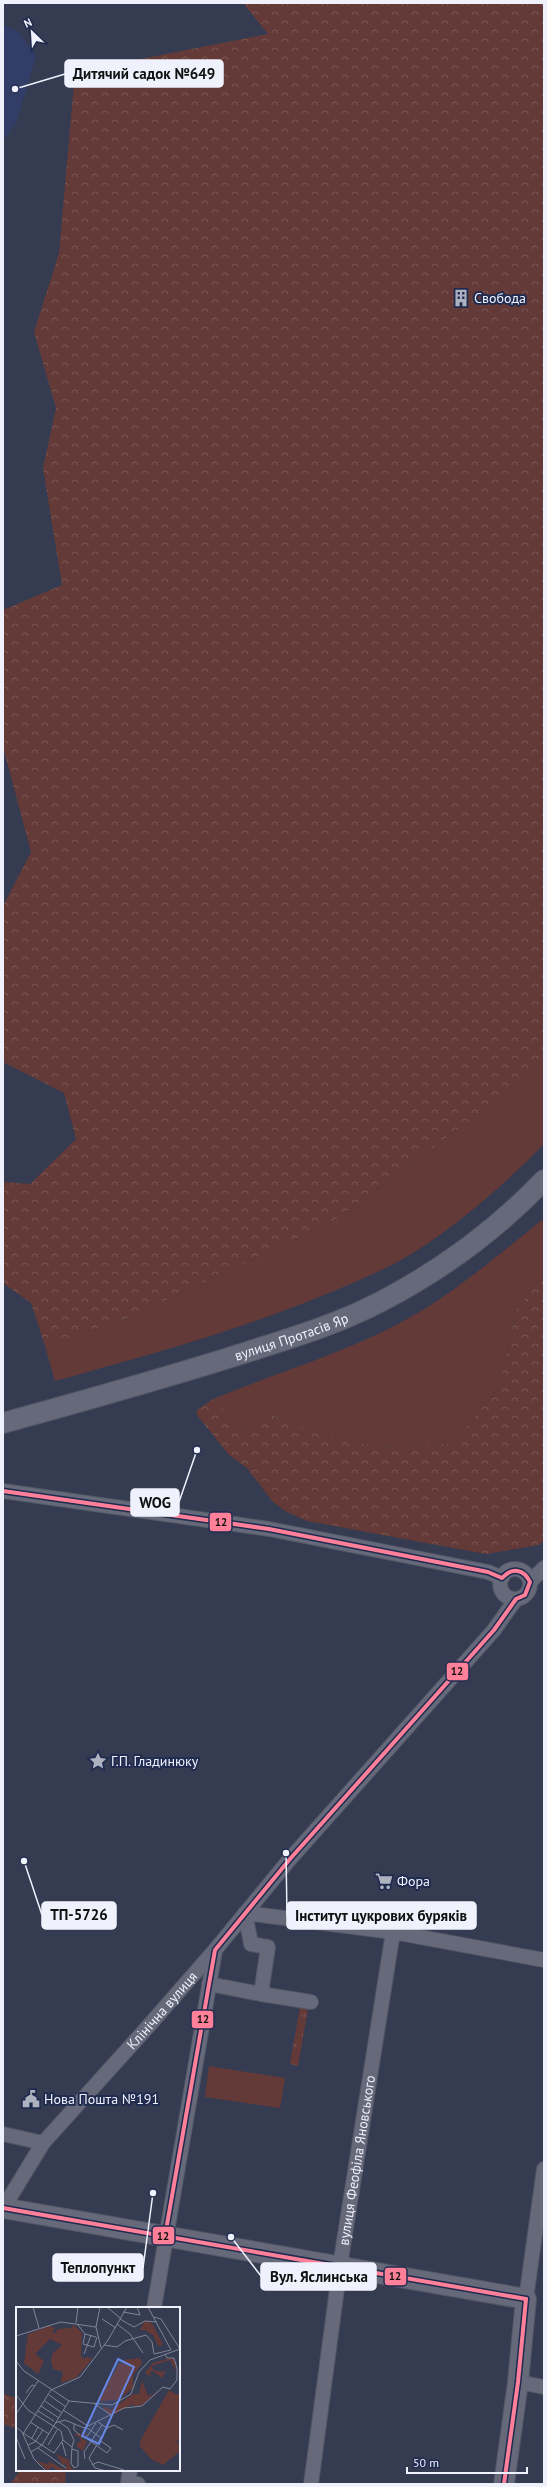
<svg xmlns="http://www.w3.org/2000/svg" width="547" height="2487" font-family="'PT Sans',sans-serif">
  <defs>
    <pattern id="forest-crowns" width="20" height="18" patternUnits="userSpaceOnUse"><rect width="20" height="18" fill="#633a37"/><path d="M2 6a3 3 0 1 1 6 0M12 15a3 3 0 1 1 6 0" fill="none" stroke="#7a5755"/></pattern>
    <pattern id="park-tufts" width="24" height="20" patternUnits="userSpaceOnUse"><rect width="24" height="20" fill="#633a37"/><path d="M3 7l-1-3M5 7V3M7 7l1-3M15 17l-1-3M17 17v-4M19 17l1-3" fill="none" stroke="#7a5755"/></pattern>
  </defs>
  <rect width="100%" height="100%" fill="#353b51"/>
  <path fill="#323e68" d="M3 25 18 31 36 56 17 121 3 141Z"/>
  <g fill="#633a37">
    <path d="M544 1061V1144C509 1180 469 1215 427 1244 397 1265 362 1279 329 1293 240 1330 148 1355 55 1381L45 1346 133 1316 334 1221 530 1076Z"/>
    <path d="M542 1220 544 1222V1275L517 1308 498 1390 451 1444 379 1447 319 1433 271 1415 245 1431 213 1399C273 1374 336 1356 394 1326 448 1299 494 1258 542 1220Z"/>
    <path d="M209 2066 285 2078 280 2108 205 2097Z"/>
  </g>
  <g fill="url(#forest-crowns)">
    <path d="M243 3H544V1061L530 1076 334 1221 133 1316 45 1346 31 1303 3 1283V1182L30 1184 76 1139 64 1093 3 1062V906L31 852 3 747V610L62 585 43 468 56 408 34 332 59 253 75 72 268 34Z"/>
    <path d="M544 1275V1540L539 1545 486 1554 307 1521 287 1512 273 1502 246 1467 229 1455 197 1415V1410L213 1399 245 1431 271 1415 319 1433 379 1447 451 1444 498 1390 517 1308Z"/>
    <path d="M3 2394 17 2398V2432L15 2428 3 2424Z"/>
    <path d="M20 2470H66L65 2484H11Z"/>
  </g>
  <path fill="url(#park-tufts)" d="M300 2007 308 2009 298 2066 290 2064Z"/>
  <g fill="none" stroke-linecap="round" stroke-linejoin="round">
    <g stroke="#515565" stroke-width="16">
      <g id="street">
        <path d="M3 1491 269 1529 488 1572 502 1578"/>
        <circle cx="515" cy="1584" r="15"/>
        <path d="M530 1582 544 1568"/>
        <path d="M209 1984 261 1994"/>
        <path d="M311 2002 261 1994 268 1947 251 1944 245 1913 393 1932 544 1960"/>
        <path d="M3 2134 43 2143"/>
        <path id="s1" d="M4 2207 43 2143 145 2030 215 1950 290 1859 494 1630 516 1599"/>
        <path d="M526 2299 544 2169"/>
        <path d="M154 2308 215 1951"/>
        <path d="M518 2382 544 2387"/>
        <path d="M130 2470 128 2482 138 2484"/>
        <path id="s2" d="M311 2484 340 2266 393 1932"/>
      </g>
    </g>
    <g stroke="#515565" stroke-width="22">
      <g id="secondary">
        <path id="s3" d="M3 1423C83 1401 162 1379 241 1354 288 1339 336 1325 380 1302 440 1271 497 1229 544 1180"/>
        <path d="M3 2208 526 2299 518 2382 504 2484"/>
      </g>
    </g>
    <use href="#street" stroke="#656979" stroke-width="14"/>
    <use href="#secondary" stroke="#656979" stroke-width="20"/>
    <g stroke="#202b50" stroke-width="7">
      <g id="bus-1">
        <path d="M3 1491 269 1529 488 1572 502 1578C512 1567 524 1569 530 1582L525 1595 516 1599 494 1630 290 1859 215 1950 165 2236"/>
        <path d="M3 2208 526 2299"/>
        <path d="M504 2484 518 2382 526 2299"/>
      </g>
    </g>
    <use href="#bus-1" stroke="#ff8098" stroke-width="4"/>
  </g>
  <defs>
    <g id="building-bare" transform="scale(1.38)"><path d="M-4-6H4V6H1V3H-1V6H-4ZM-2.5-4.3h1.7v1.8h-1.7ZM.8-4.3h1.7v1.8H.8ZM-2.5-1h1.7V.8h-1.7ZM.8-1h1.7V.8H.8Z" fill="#aeb2c0" stroke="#202b50" stroke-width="2.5" paint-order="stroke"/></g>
    <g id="sight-bare" transform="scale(1.38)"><path d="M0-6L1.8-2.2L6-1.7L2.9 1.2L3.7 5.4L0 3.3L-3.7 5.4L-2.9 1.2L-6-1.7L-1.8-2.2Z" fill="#aeb2c0" stroke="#202b50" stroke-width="2.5" paint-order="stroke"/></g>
    <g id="supermarket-bare" transform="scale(1.38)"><path d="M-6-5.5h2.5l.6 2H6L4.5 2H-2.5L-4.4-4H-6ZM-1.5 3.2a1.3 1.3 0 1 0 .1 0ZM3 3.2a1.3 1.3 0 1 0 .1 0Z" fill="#aeb2c0" stroke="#202b50" stroke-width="2.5" paint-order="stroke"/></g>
    <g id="civic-bare" transform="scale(1.38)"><path d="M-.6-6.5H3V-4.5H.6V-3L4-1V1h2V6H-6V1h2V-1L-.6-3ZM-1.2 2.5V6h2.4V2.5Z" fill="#aeb2c0" stroke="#202b50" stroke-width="2.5" paint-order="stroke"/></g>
  </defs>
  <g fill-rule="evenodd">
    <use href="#building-bare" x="461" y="298"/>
    <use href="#sight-bare" x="98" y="1761"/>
    <use href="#supermarket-bare" x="384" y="1881"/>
    <use href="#civic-bare" x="31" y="2099"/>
  </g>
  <g text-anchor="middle" stroke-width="4" stroke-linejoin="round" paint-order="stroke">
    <g font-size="14" fill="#eff2fc" stroke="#202b50" text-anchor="start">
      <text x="474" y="303">Свобода</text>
      <text x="111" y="1766">Г.П. Гладинюку</text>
      <text x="397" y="1886">Фора</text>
      <text x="44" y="2104">Нова Пошта №191</text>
    </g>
    <g font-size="14" fill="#eff2fc" stroke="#202b50">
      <text dy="5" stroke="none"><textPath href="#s3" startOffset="301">вулиця Протасів Яр</textPath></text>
      <text dy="5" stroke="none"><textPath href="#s1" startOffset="253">Клінічна вулиця</textPath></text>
      <text dy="5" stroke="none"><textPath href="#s2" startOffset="327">вулиця Феофіла Яновського</textPath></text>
    </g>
  </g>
  <g transform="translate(16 2307)">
    <rect width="164" height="164" fill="#353b51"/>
    <path d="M133 14 137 18 147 38 142 39 137 28 129 23H124L128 15ZM124 51 126 56 117 68V81L102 93 84 94 82 90 88 87 85 83 90 79 92 71H95L103 56 109 57 108 53ZM155 51 158 52 161 65 154 53 136 59 137 63 146 65 150 63 146 71 137 64 133 66 137 71 129 66 137 56ZM126 73 132 89 139 86 126 98 119 99 117 97 96 108 88 103 87 99 95 103 117 87H123ZM65 122 68 127 71 126 66 132 71 134 67 144 61 140V136L65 134 64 130 60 129V126L67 128ZM40 147 53 153 55 161 60 164H43L35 160 32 164 21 154 31 157 34 155 49 163 51 157 47 158Z" fill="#633a37"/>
    <path d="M153 83 161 88 164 86V134L161 133 164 144 147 158 135 152 124 139V134Z" fill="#633a37"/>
    <path d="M58 18 66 26 65 49 68 52 71 50 76 52 60 71 45 76 47 65 37 62 35 53 37 46 46 38 34 32 19 47 28 54 22 67 8 56 12 27 34 19 39 21 36 25 39 26 42 22 55 21Z" fill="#633a37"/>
    <path fill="none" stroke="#7f8495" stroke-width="1" d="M17 0 23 21M84 0 80 20 85 41M91 0 104 11M132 0 155 43M107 5 124 8 121 0M138 10 145 12 164 42M86 12 100 21M104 12 118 20 129 14 141 15M60 16 62 0M101 17 114 27 127 46M62 18 69 27 80 30M69 27 67 37 78 40 81 30M0 29 45 15 80 20M88 38 101 40 109 34 130 28 136 35 138 47 155 43M68 47 75 28M0 54 8 64 53 94 96 98 115 87 123 65 134 53 164 42M35 83 64 70 92 33 111 0M10 86 16 78 19 79M0 88 12 103 45 124 47 133 56 140M33 88 50 100M29 94 46 106M79 97 95 108M25 99 43 111M47 103 72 119M22 104 38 114M0 107 22 74M14 115 33 127M43 115 52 121 58 133 56 140 55 156 58 161 62 159V144L56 142M82 115 91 121 98 118 107 123M39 116 49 113 68 121 108 101 126 99 147 80 154 82 161 73V61L158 51H151L149 47M80 116 70 131 91 146 95 141 83 133M58 117V123L64 128M0 120 6 125 18 152 30 164M70 120 85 131M7 126 38 146 47 133M7 127 35 83M0 130 9 152M16 131 22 120M46 135 50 149M12 138 19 135 27 123M32 138 41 123M22 141 50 161M15 145 26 138 53 94M69 152 68 145 86 118M76 158 82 155 108 163M90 164 79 161 73 151 91 121"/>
    <path fill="#6687e5" fill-opacity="0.15" stroke="#6687e5" stroke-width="2" d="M102 52 118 60 83 137 66 129Z"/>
    <rect width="164" height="164" fill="none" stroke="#eff2fc" stroke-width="2"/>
  </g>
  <path fill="none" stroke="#eff2fc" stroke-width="1.5" d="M15 89L65 74M197 1450L179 1502M24 1861L42 1915M286 1853L287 1916M153 2193L143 2268M231 2237L261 2276"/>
  <g fill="#eff2fc" stroke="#202b50" stroke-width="1.5">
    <circle cx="15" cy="89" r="4"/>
    <circle cx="197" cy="1450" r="4"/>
    <circle cx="24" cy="1861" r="4"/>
    <circle cx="286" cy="1853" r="4"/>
    <circle cx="153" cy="2193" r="4"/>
    <circle cx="231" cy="2237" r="4"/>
  </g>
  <g fill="#eff2fc" stroke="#eff2fc" stroke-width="1.5">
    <rect x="65" y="60" width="158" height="27" rx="4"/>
    <rect x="131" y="1489" width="48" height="27" rx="4"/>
    <rect x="42" y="1902" width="74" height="27" rx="4"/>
    <rect x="287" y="1902" width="189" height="27" rx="4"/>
    <rect x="53" y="2254" width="90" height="27" rx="4"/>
    <rect x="261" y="2263" width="115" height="27" rx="4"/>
  </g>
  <g font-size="15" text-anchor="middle" font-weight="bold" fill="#111">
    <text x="144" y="79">Дитячий садок №649</text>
    <text x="155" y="1508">WOG</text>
    <text x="79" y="1920">ТП-5726</text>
    <text x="381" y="1921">Інститут цукрових буряків</text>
    <text x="98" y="2273">Теплопункт</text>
    <text x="319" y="2282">Вул. Яслинська</text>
  </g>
  <g stroke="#202b50" stroke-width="1.5">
    <rect x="209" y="1512" width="23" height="20" rx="4" fill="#ff8098"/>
    <rect x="446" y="1662" width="23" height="19" rx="4" fill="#ff8098"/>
    <rect x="191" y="2010" width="23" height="19" rx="4" fill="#ff8098"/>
    <rect x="152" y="2226" width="23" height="19" rx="4" fill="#ff8098"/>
    <rect x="384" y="2267" width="23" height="19" rx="4" fill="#ff8098"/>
  </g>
  <g font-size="11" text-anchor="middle" font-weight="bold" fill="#111">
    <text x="221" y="1526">12</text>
    <text x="457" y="1675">12</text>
    <text x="203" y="2023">12</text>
    <text x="163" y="2240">12</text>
    <text x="395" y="2280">12</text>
  </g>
  <rect width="547" height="2487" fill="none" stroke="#eff2fc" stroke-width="8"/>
  <g transform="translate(32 32) rotate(335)" stroke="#202b50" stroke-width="3" paint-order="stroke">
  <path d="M0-3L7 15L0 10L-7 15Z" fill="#eff2fc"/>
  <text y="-6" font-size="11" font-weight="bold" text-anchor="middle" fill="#eff2fc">N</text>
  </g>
  <path d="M407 2467v6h120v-6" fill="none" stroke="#eff2fc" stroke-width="2"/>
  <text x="413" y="2467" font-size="12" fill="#eff2fc" stroke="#202b50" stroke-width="3" paint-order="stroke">50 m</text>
</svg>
